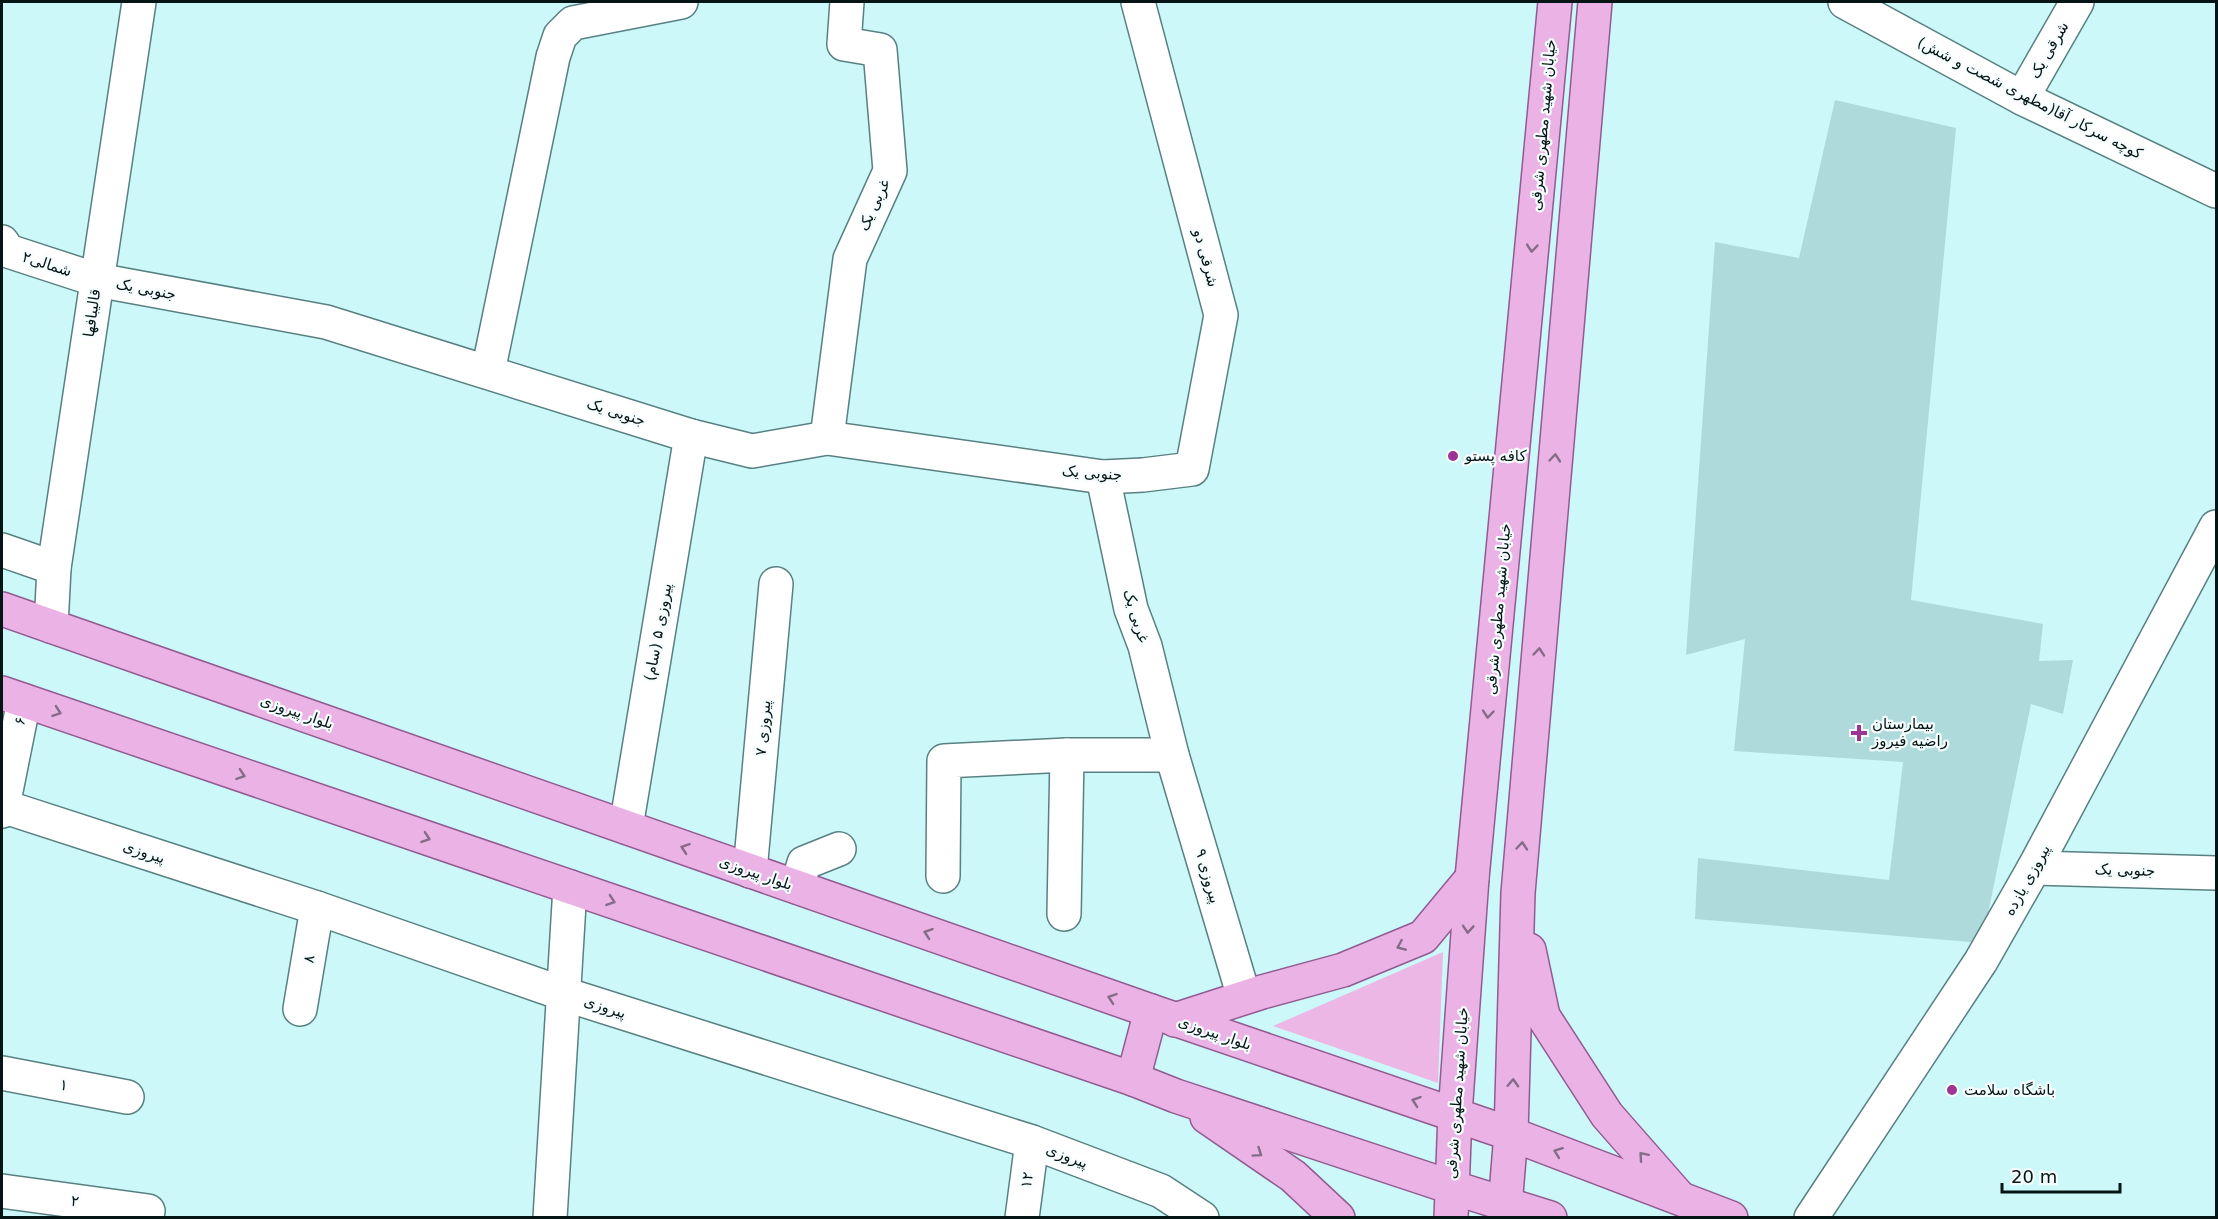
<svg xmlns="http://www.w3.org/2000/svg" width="2218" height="1219" font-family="'DejaVu Sans','Noto Sans Arabic',sans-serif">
  <rect width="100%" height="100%" fill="#ccf8f9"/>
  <path fill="#ecb7e5" d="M1443 952 1438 1083 1273 1026Z"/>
  <path fill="#afdadc" d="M1835 100 1956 128 1911 600 2043 624 2039 661 2073 660 2063 714 2031 704 1982 943 1695 919 1698 858 1889 880 1903 762 1734 751 1745 639 1686 655 1715 242 1799 258Z"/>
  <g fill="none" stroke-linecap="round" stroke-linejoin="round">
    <g stroke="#588082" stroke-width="36">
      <g id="minor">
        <path d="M1845 2 2022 98 2216 191"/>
        <path d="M2022 98 2077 2"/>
        <path d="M2 242 8 251 97 280 326 322 691 436 752 451 827 438 1103 477 1143 475 1192 469 1221 315 1138 2"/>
        <path d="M488 372 553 57 560 36 573 23 681 2"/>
        <path d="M827 438 850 259 890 171 880 50 844 44 847 2"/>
        <path d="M1103 477 1131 609 1145 646 1172 755 1244 997"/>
        <path d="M2 550 54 568"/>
        <path d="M51 626 54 568 139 2"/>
        <path d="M2 806 317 908 564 994 1032 1142 1161 1191 1202 1218"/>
        <path d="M2 811 24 701"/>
        <path d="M626 827 691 436"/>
        <path d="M2034 868 2216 873"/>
        <path d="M750 871 776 584"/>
        <path d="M943 876 944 761 1067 755H1172"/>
        <path d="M797 887 804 863 839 849"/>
        <path d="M1064 914 1067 755"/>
        <path d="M300 1009 317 908"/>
        <path d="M2 1073 127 1097"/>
        <path d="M2 1191 148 1211"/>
        <path d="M550 1218 570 887"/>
        <path d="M1022 1218 1032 1142"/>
        <path d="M1811 1218 1981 961 2034 868 2216 527"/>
      </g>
    </g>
    <g stroke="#915b91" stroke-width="36">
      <g id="major">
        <path d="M2 609 1151 1011 1511 1134 1731 1218"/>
        <path d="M2 693 1133 1079 1176 1096 1451 1187 1550 1218"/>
        <path d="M1529 950 1543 1016 1607 1115 1678 1196"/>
        <path d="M1175 1020 1262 992 1343 970 1423 937 1472 878"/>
        <path d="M1133 1079 1151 1011"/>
        <path d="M1207 1117 1293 1176 1338 1218"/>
        <path d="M1451 1218 1455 1114 1472 878 1555 2"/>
        <path d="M1504 1218 1511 1134 1518 893 1595 2"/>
      </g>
    </g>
    <use href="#minor" stroke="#fff" stroke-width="33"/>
    <use href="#major" stroke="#ebb3e5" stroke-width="33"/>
  </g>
  <defs><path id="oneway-chevron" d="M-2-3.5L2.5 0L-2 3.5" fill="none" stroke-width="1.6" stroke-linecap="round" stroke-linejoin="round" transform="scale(1.5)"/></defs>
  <g stroke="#846c88">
    <use href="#oneway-chevron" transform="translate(1532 248) rotate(95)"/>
    <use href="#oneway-chevron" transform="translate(1555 458) rotate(-85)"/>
    <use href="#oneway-chevron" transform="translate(1539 652) rotate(-85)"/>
    <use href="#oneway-chevron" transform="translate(57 712) rotate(19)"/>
    <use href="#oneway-chevron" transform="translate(1488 714) rotate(95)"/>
    <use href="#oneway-chevron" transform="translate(241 775) rotate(19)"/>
    <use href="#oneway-chevron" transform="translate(426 838) rotate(19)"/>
    <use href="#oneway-chevron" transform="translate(1522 846) rotate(-85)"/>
    <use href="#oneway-chevron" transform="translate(685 848) rotate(-161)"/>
    <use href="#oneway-chevron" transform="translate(611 901) rotate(19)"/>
    <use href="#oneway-chevron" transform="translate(1468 929) rotate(94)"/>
    <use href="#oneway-chevron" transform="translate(928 933) rotate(-161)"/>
    <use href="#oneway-chevron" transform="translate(1401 946) rotate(157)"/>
    <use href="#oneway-chevron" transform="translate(1112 998) rotate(-161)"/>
    <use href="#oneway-chevron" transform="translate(1513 1083) rotate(-88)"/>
    <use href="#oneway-chevron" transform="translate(1416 1101) rotate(-161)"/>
    <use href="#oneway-chevron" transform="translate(1558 1152) rotate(-159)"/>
    <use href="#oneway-chevron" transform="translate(1258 1153) rotate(34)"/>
    <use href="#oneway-chevron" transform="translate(1643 1156) rotate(-131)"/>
  </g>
  <g fill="#9d3395" stroke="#f5fdfe" stroke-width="2">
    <circle cx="1453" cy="456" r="6"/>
    <path d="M1856 724h6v6h6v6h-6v6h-6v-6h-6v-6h6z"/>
    <circle cx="1952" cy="1090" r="6"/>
  </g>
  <g text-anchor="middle" stroke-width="4.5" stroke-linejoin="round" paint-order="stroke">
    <g font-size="15" fill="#051516" stroke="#f5fdfe">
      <text transform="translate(2049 50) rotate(-60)" y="5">شرقی یک</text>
      <text transform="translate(2030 98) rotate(27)" y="5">(مطهری شصت و شش)کوچه سرکار آقا</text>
      <text transform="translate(1543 125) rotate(-85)" y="5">خیابان شهید مطهری شرقی</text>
      <text transform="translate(874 205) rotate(-65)" y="5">غربی یک</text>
      <text transform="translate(1206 258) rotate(75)" y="5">شرقی دو</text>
      <text transform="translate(47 264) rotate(18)" y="5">شمالی۲</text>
      <text transform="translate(146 289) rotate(11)" y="5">جنوبی یک</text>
      <text transform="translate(92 313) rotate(-82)" y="5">قالیبافها</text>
      <text transform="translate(616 412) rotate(18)" y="5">جنوبی یک</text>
      <text transform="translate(1092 473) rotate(4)" y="5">جنوبی یک</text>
      <text transform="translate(1498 609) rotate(-85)" y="5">خیابان شهید مطهری شرقی</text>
      <text transform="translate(1136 616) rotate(73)" y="5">غربی یک</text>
      <text transform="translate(658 632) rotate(-80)" y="5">پیروزی ۵ (سام)</text>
      <text transform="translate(297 712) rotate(19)" y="5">بلوار پیروزی</text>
      <text transform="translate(20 721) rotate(-78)" y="5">۶</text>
      <text transform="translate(763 728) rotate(-85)" y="5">پیروزی ۷</text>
      <text transform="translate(144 852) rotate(18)" y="5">پیروزی</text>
      <text transform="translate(2125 870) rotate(2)" y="5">جنوبی یک</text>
      <text transform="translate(756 873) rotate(19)" y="5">بلوار پیروزی</text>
      <text transform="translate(1208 876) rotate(74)" y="5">پیروزی ۹</text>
      <text transform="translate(2027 880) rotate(-61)" y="5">پیروزی یازده</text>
      <text transform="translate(309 959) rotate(-81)" y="5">۸</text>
      <text transform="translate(605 1007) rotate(18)" y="5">پیروزی</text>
      <text transform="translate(1215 1033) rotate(19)" y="5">بلوار پیروزی</text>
      <text transform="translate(64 1085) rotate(11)" y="5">۱</text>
      <text transform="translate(1457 1093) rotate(-86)" y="5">خیابان شهید مطهری شرقی</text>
      <text transform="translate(1067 1156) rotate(21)" y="5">پیروزی</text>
      <text transform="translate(1027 1180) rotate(-82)" y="5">۱۲</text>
      <text transform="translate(75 1201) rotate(8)" y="5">۲</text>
    </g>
    <g font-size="15" fill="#051516" stroke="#f5fdfe" text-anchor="start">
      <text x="1465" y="461">کافه پستو</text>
      <text x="1872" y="729">بیمارستان<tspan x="1872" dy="17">راضیه فیروز</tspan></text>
      <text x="1964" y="1095">باشگاه سلامت</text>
    </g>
  </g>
  <rect width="2218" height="1219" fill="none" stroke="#051516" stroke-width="6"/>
  <path d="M2002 1183v9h118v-9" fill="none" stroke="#051516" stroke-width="3"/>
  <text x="2011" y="1183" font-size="18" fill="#051516" stroke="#f5fdfe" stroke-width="4.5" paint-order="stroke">20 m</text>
</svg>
